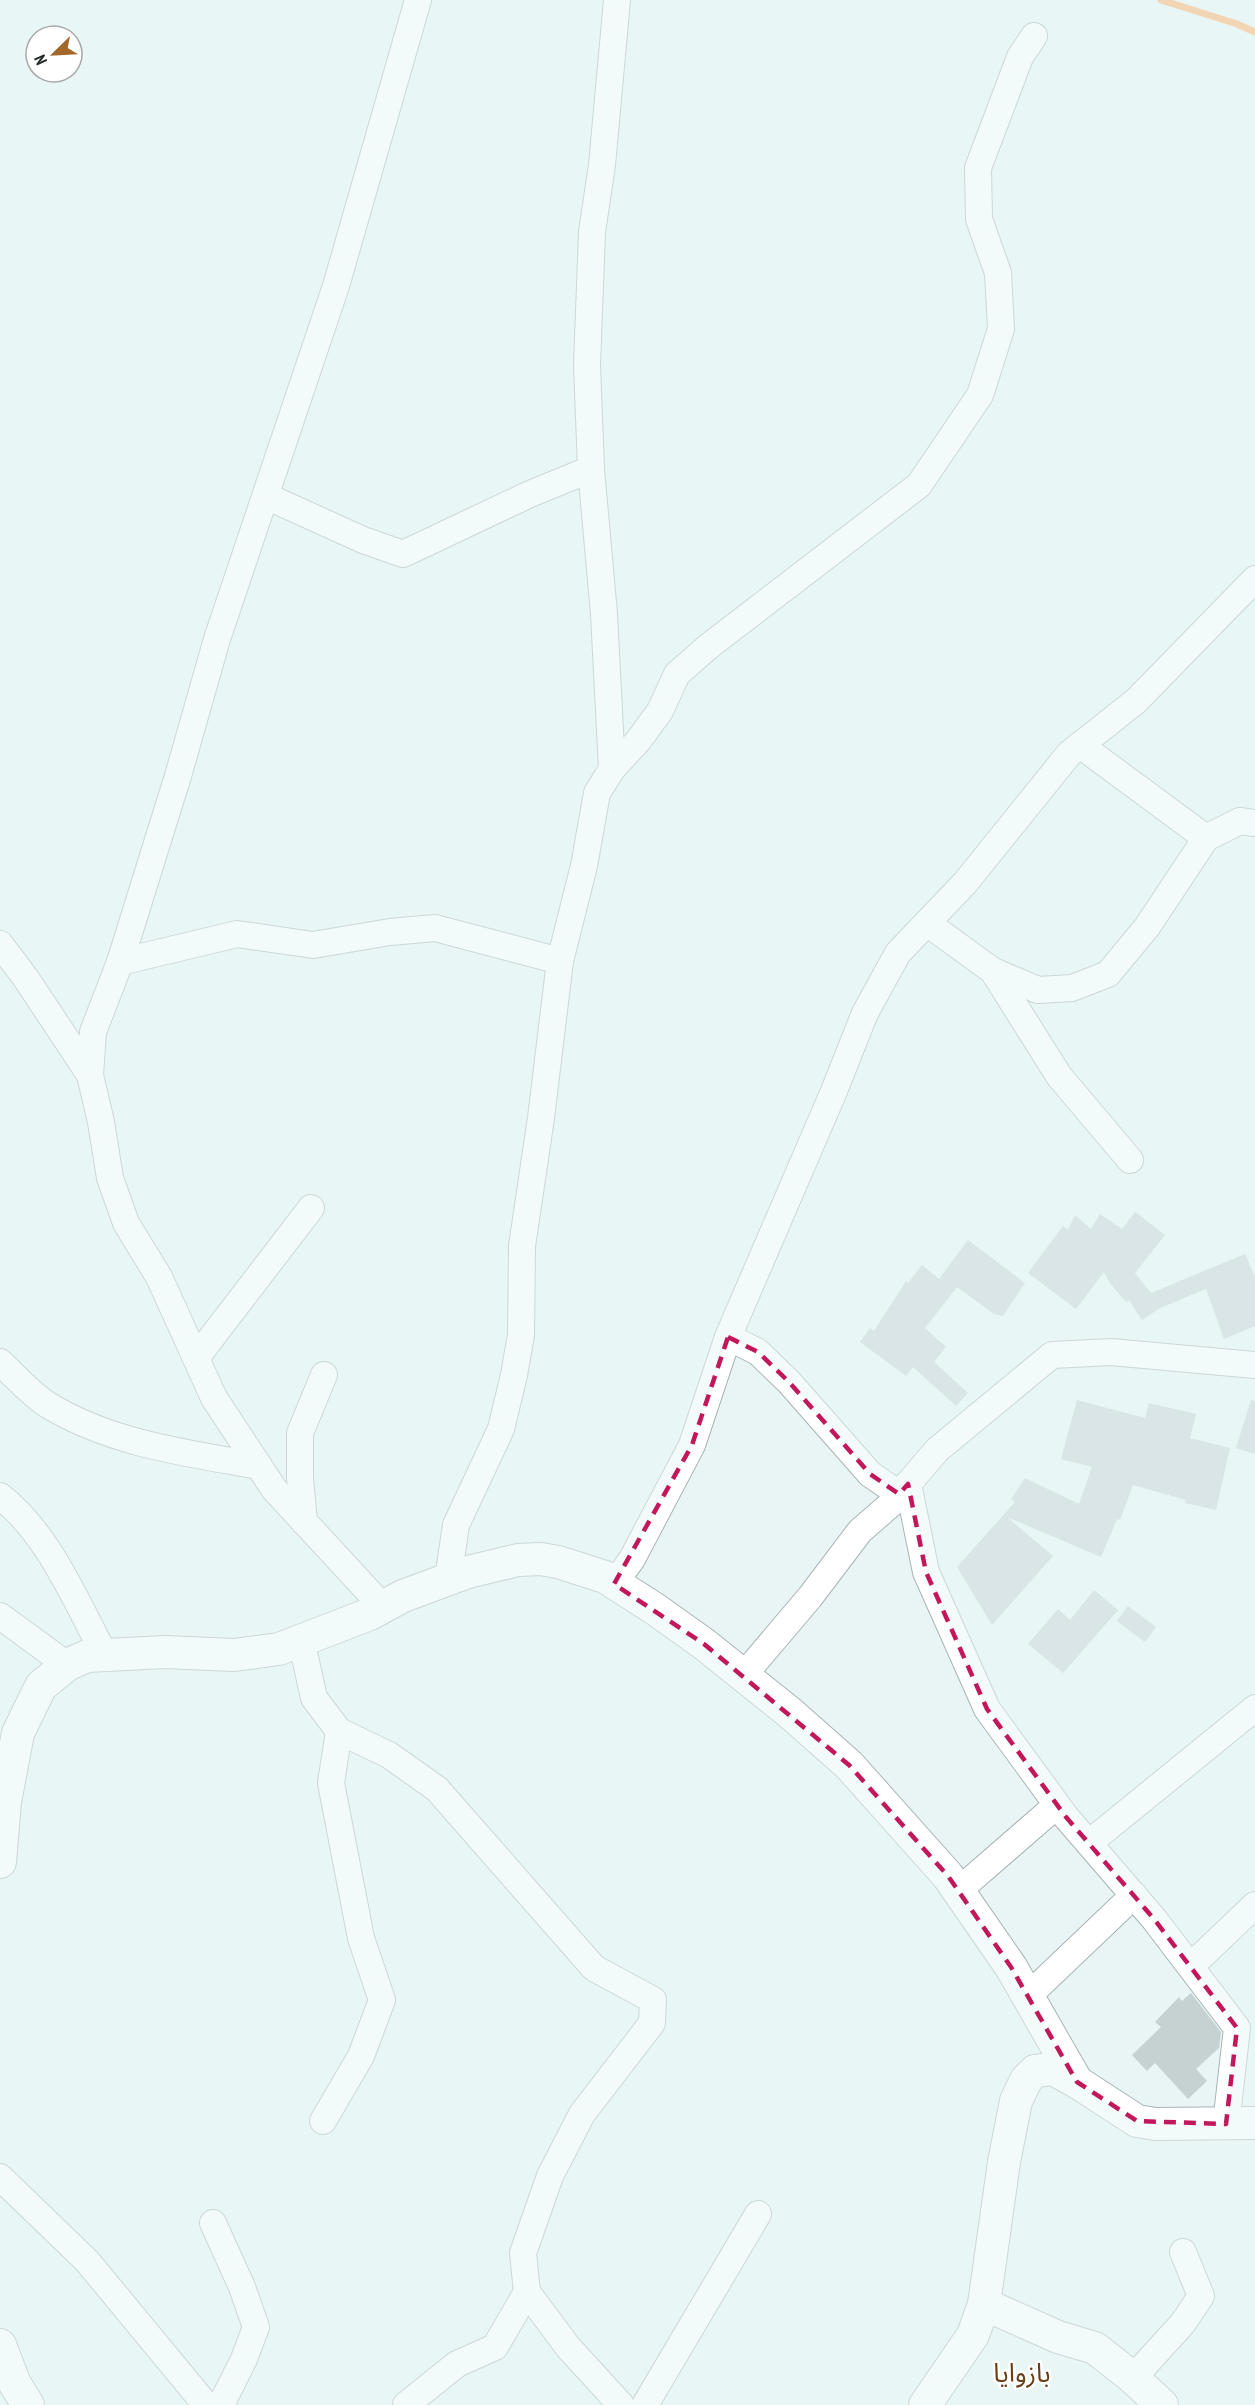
<svg xmlns="http://www.w3.org/2000/svg" width="1255" height="2405" font-family="'PT Sans Narrow','Noto Sans Arabic',sans-serif">
  <rect width="100%" height="100%" fill="#e9f5f5"/>
  <g fill="none" stroke-linecap="round" stroke-linejoin="round">
    <path stroke="#fdae65" stroke-width="7" d="M1161 0 1237 24 1255 32"/>
  </g>
  <g fill="#c6d1d2">
    <path d="M1135 1212 1165 1235 1135 1273 1151 1293 1245 1254 1255 1277V1326L1224 1339 1206 1289 1160 1308 1142 1320 1129 1300 1126 1302 1110 1283 1104 1272 1076 1309 1028 1273 1063 1226 1068 1230 1075 1215 1091 1229 1100 1214 1122 1229Z"/>
    <path d="M968 1240 1025 1283 1003 1316 994 1314 957 1287 925 1328 946 1347 934 1362 968 1393 956 1406 913 1367 906 1376 860 1342 870 1328 874 1331 906 1281 908 1283 922 1265 939 1279Z"/>
    <path d="M1077 1400 1145 1418 1149 1403 1196 1414 1190 1438 1230 1448 1216 1510 1185 1503 1186 1500 1133 1485 1120 1520 1117 1519 1101 1557 1007 1517 1053 1556 992 1625 957 1567 1015 1502 1011 1499 1025 1478 1079 1504 1092 1467 1061 1459Z"/>
    <path d="M1251 1400 1255 1401V1454L1236 1448Z"/>
    <path d="M1094 1590 1118 1610 1063 1673 1028 1644 1058 1609 1070 1620Z"/>
    <path d="M1128 1606 1156 1627 1145 1642 1117 1621Z"/>
    <path d="M1191 1993 1221 2032 1219 2048 1196 2069 1207 2081 1188 2099 1155 2063 1147 2071 1132 2055 1161 2027 1155 2022 1179 1997 1182 2001Z"/>
  </g>
  <g fill="none" stroke-linecap="round" stroke-linejoin="round">
    <g stroke="#a8b4b4" stroke-width="28">
      <g id="minor">
        <path d="M266 496 363 540 403 554 530 494 591 469"/>
        <path d="M1080 745 1206 838"/>
        <path d="M612 769 604 614 591 469 587 365 592 232 602 165 617 0"/>
        <path d="M927 923 993 971 1038 990 1072 988 1108 974 1147 927 1206 838 1240 821 1255 823"/>
        <path d="M0 944 25 977 90 1075"/>
        <path d="M120 962 237 934 313 945 390 932 435 928 560 961"/>
        <path d="M993 971 1059 1076 1130 1160"/>
        <path d="M728 1337 758 1352 789 1382 870 1474 899 1494"/>
        <path d="M196 1358 311 1208"/>
        <path d="M0 1362C15 1376 31 1394 48 1405 112 1444 187 1453 259 1466"/>
        <path d="M908 1484 926 1572 987 1709 1066 1817 1154 1919 1237 2028 1226 2124"/>
        <path d="M0 1496C49 1534 76 1602 105 1655"/>
        <path d="M304 1522 300 1478V1433L324 1375"/>
        <path d="M448 1579 456 1525 501 1429 514 1375 521 1335 522 1246 541 1118 560 961 584 866 597 793 612 769 638 741 660 711 677 674 709 646 919 485 980 395 1001 329 998 273 979 219 978 168 1020 57 1034 36"/>
        <path d="M614 1584 632 1559 692 1445 728 1337 834 1091 865 1013 898 953 965 883 1069 754 1136 701 1255 579"/>
        <path d="M383 1607 274 1489 214 1398 159 1277 126 1223 110 1178 101 1122 90 1075 93 1032 120 962 178 776 217 639 336 286 418 0"/>
        <path d="M0 1616 67 1665"/>
        <path d="M301 1639 314 1698 339 1731 389 1755 437 1789 594 1968 653 2000 652 2023 582 2114 550 2176 523 2253 527 2292 568 2347 621 2405"/>
        <path d="M743 1676 810 1597 860 1531 891 1504 937 1450 1052 1355 1111 1352 1255 1365"/>
        <path d="M1089 1843 1255 1708"/>
        <path d="M958 1891 1057 1805"/>
        <path d="M1191 1966 1255 1905"/>
        <path d="M1028 1996 1134 1895"/>
        <path d="M323 2121 361 2056 382 2000 361 1938 331 1783 339 1731"/>
        <path d="M0 2177 87 2261 206 2405"/>
        <path d="M213 2223 242 2287 256 2327 244 2359 221 2405"/>
        <path d="M1133 2378 1183 2323 1201 2296 1183 2252"/>
        <path d="M406 2405 457 2364 495 2347 527 2292"/>
        <path d="M645 2405 758 2214"/>
      </g>
    </g>
    <g stroke="#a8b4b4" stroke-width="34">
      <g id="tertiary">
        <path d="M0 1862 5 1802 18 1733 41 1686 67 1665 87 1656 165 1652 234 1655 279 1649 370 1614 403 1596 468 1572 518 1560 541 1559 558 1562 605 1577 655 1609 704 1644 789 1712 849 1765 948 1876 1011 1967 1077 2082"/>
        <path d="M984 2304 1058 2337 1095 2348 1133 2378 1162 2405"/>
        <path d="M0 2345 15 2384 28 2405"/>
        <path d="M925 2405 973 2335 984 2304 1004 2162 1016 2101 1026 2080 1035 2071 1053 2069 1077 2082 1137 2121 1155 2124 1255 2123"/>
      </g>
    </g>
    <use href="#minor" stroke="#fff" stroke-width="26"/>
    <use href="#tertiary" stroke="#fff" stroke-width="32"/>
  </g>
  <path d="M0 0H1255V2405H0ZM728 1337 758 1352 789 1382 870 1474 899 1494 908 1484 926 1572 987 1709 1066 1817 1154 1919 1237 2028 1226 2124 1137 2121 1077 2082 1011 1967 948 1876 849 1765 704 1644 614 1584 692 1445Z" fill="#e9f5f5" fill-opacity=".55" fill-rule="evenodd"/>
  <path fill="none" stroke="#c2185b" stroke-width="4.5" stroke-dasharray="12 8" stroke-linejoin="round" d="M728 1337 758 1352 789 1382 870 1474 899 1494 908 1484 926 1572 987 1709 1066 1817 1154 1919 1237 2028 1226 2124 1137 2121 1077 2082 1011 1967 948 1876 849 1765 704 1644 614 1584 692 1445Z"/>
  <g text-anchor="middle" stroke-width="5" stroke-linejoin="round" paint-order="stroke">
    <g font-size="26" fill="#693f15" stroke="#fff">
      <text x="1022" y="2382">بازوایا</text>
    </g>
  </g>
  <g transform="translate(54 54) rotate(246)"><circle r="28" fill="#ffffff" stroke="#a7a9a9" stroke-width="1.5"/>
  <path d="M0-4.5L10 22L0 15L-10 22Z" fill="#a4672a"/>
  <text y="-9" font-size="16" font-weight="bold" text-anchor="middle" fill="#222727">N</text>
  </g>
</svg>
